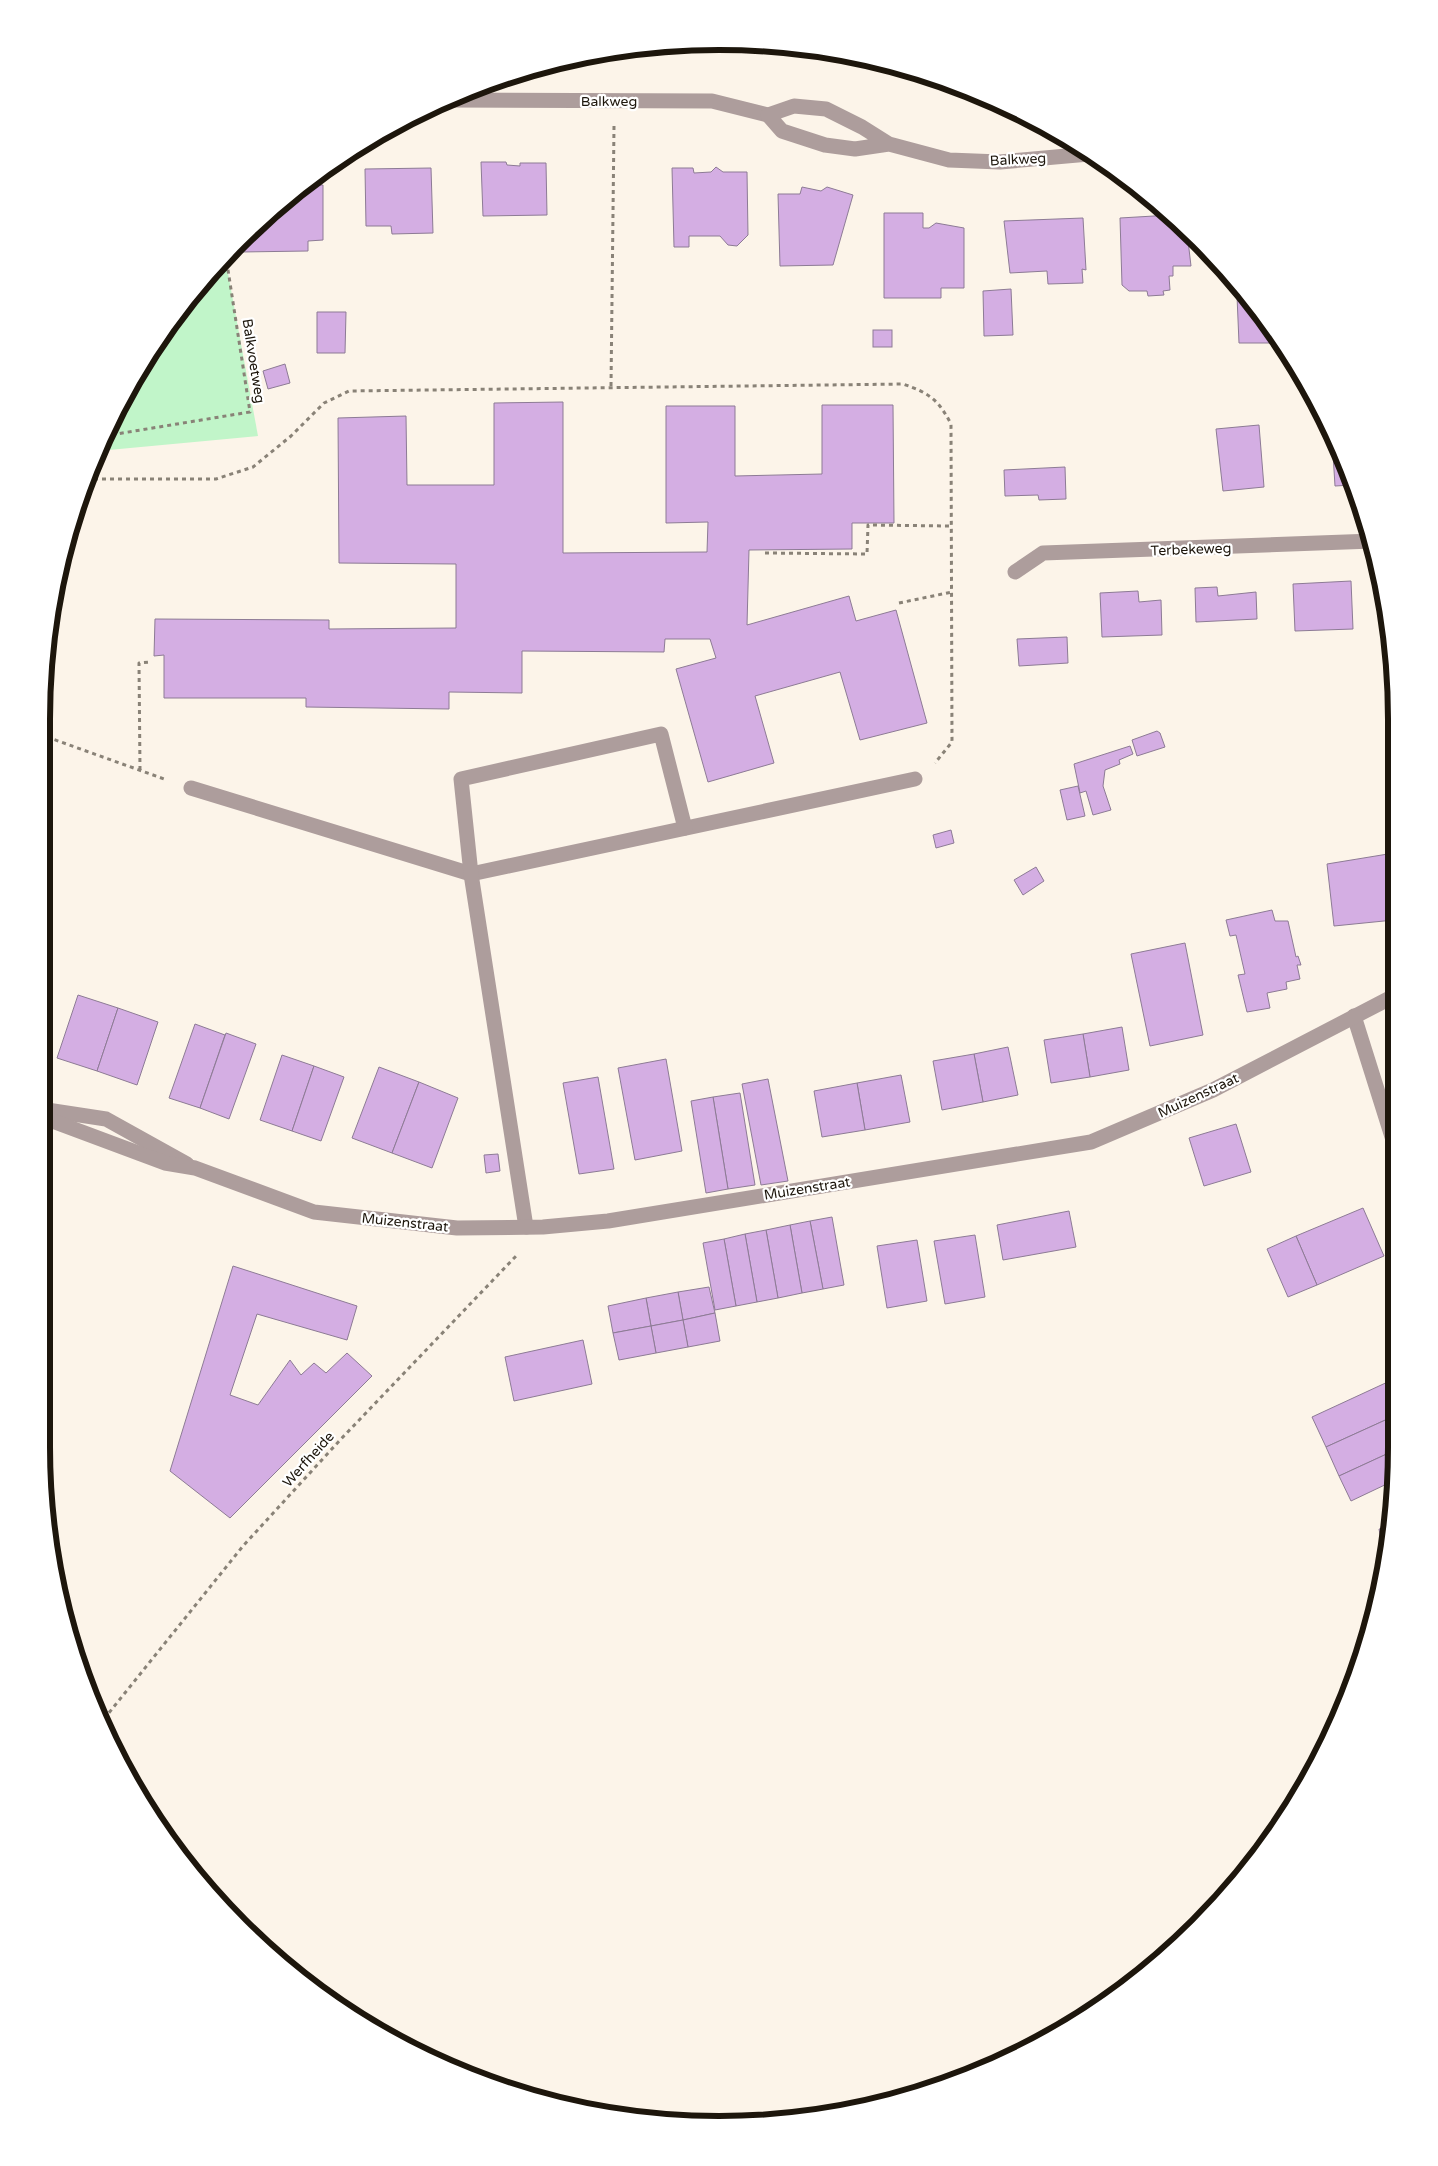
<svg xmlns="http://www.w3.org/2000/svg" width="1438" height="2166" font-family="'Varela Round',sans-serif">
  <rect width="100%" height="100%" fill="#fcf4e9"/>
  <path fill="#c1f5c9" d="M225 257 258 436 98 451 111 419 210 272Z"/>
  <g fill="#d4aee3" stroke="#8d7b95">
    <path d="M481 162H506L507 165 520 166V163H546L547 215 483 216Z"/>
    <path d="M716 167 723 172H747L748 235 737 246 728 245 720 236H689V247H674L672 168H693L694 173 711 172Z"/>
    <path d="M431 168 433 233 392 234 391 226H366L365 169Z"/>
    <path d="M303 185H323V240L308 241V251L241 252V242Z"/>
    <path d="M802 187 821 191 827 187 853 195 833 265 780 266 778 194H800Z"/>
    <path d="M884 213H923V228H929L936 223 964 228V288H941V298H884Z"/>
    <path d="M1171 215 1187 232 1191 266H1173V276H1169L1170 290 1163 291 1164 295 1148 296 1147 291H1129L1122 285 1120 218Z"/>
    <path d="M1083 218 1086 270 1082 269 1083 283 1048 284 1047 271 1010 273 1004 221Z"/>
    <path d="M1011 289 1013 335 984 336 983 291Z"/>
    <path d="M1246 295 1257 307 1270 327 1271 343H1239L1237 296Z"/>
    <path d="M317 312H346L345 353H317Z"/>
    <rect x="873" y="330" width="19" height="17"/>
    <path d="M285 364 290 383 268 389 263 371Z"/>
    <path d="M563 402V553L707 552 708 522 666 523V406H735V476L822 474V405H893L894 523H852V549L749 550 747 625 849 596 856 621 896 610 927 723 860 740 840 672 755 696 774 763 708 782 676 669 716 658 710 639H665L664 652 522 651V693L449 692V709L306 707V698H164V655L154 656 155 619 329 620V629L456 628V564L339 563 338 418 406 416 407 485H494V403Z"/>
    <path d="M1259 425 1264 487 1223 491 1216 429Z"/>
    <path d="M1332 438H1334L1352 485 1335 486Z"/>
    <path d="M1065 467 1066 499 1039 500 1038 495 1005 496 1004 470Z"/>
    <path d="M1351 581 1353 629 1295 631 1293 584Z"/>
    <path d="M1217 587 1218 596 1256 592 1257 619 1196 622 1195 588Z"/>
    <path d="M1138 591 1139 602 1161 600 1162 635 1102 637 1100 593Z"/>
    <path d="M1067 637 1068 663 1019 666 1017 639Z"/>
    <path d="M1157 731 1160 733 1165 747 1137 756 1132 740Z"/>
    <path d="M1130 746 1133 754 1119 760 1120 764 1105 770 1103 786 1111 810 1093 815 1086 791 1080 793 1074 764Z"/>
    <path d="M1078 786 1085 816 1067 820 1060 790Z"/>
    <path d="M951 830 954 843 936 848 933 835Z"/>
    <path d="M1394 853V920L1334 926 1327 864Z"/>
    <path d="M1036 867 1044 881 1023 895 1014 880Z"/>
    <path d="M1272 910 1275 921H1288L1296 957 1298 956 1301 965H1297L1300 979 1286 982 1287 989 1267 993 1270 1008 1247 1012 1238 975 1245 974 1236 935 1230 936 1226 920Z"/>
    <path d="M1185 943 1203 1035 1150 1046 1131 954Z"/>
    <path d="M78 995 118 1008 97 1071 57 1058Z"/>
    <path d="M118 1008 158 1022 137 1085 97 1071Z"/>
    <path d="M195 1024 225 1035 200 1108 169 1098Z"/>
    <path d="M1122 1027 1129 1070 1090 1077 1083 1034Z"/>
    <path d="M226 1033 256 1044 229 1119 200 1108Z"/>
    <path d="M1083 1034 1090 1077 1051 1083 1044 1040Z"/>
    <path d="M1008 1047 1018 1095 983 1102 974 1054Z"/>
    <path d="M974 1054 983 1102 942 1110 933 1061Z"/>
    <path d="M282 1055 314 1066 292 1131 260 1120Z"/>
    <path d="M666 1059 682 1151 635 1160 618 1068Z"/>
    <path d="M314 1066 344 1077 321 1141 292 1131Z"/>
    <path d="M379 1067 419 1082 392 1153 352 1138Z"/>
    <path d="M901 1075 910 1122 865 1130 857 1083Z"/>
    <path d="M598 1077 614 1169 579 1174 563 1083Z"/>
    <path d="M768 1079 788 1181 761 1185 742 1084Z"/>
    <path d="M419 1082 458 1098 432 1168 392 1153Z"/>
    <path d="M857 1083 865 1130 822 1137 814 1091Z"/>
    <path d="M740 1093 755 1185 728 1189 713 1097Z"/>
    <path d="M713 1097 728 1189 706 1193 691 1101Z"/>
    <path d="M1236 1124 1251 1172 1204 1186 1189 1138Z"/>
    <path d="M498 1154 500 1171 486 1173 484 1155Z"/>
    <path d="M1363 1208 1384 1256 1317 1285 1296 1236Z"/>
    <path d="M1069 1211 1076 1247 1003 1260 997 1225Z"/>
    <path d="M832 1217 844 1285 823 1289 810 1221Z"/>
    <path d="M810 1221 823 1289 802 1293 790 1225Z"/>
    <path d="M790 1225 802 1293 778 1298 766 1230Z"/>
    <path d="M766 1230 778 1298 757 1302 745 1234Z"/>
    <path d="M745 1234 757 1302 736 1306 724 1239Z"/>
    <path d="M975 1235 985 1297 945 1304 934 1241Z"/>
    <path d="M1296 1236 1317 1285 1288 1297 1267 1249Z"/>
    <path d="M724 1239 736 1306 715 1310 703 1243Z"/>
    <path d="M917 1240 927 1301 887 1308 877 1246Z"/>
    <path d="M233 1266 357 1306 347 1340 257 1314 230 1395 258 1405 290 1360 301 1375 314 1363 326 1373 347 1353 372 1376 230 1518 170 1471Z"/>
    <path d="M709 1287 715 1313 683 1320 678 1292Z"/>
    <path d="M678 1292 683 1320 651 1326 646 1298Z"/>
    <path d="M646 1298 651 1326 613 1333 608 1306Z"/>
    <path d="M715 1313 720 1341 688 1347 683 1320Z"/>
    <path d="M683 1320 688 1347 656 1353 651 1326Z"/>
    <path d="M651 1326 656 1353 619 1360 613 1333Z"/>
    <path d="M583 1340 592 1384 514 1401 505 1357Z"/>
    <path d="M1392 1380V1417L1326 1447 1312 1417Z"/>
    <path d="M1392 1417 1391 1452 1339 1476 1326 1447Z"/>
    <path d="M1391 1452V1482L1351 1501 1339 1476Z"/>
    <path d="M1391 1528V1536L1385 1562 1379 1529Z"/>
  </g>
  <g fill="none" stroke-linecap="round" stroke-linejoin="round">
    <g stroke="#898277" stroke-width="3" stroke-dasharray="4 4" stroke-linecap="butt">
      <path d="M611 386 614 126"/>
      <path d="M104 436 250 412 226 257"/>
      <path d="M86 479H216L253 467 291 436 324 403 349 391 903 384C929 393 938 399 951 424L952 742 935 763"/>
      <path d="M765 553 867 554 868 525 951 526"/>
      <path d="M899 603 952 592"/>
      <path d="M47 737 167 780"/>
      <path d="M140 770 139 663 150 662"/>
      <path d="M104 1719 243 1546 341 1439 517 1255"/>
    </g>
    <g stroke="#ad9d9c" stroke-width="15">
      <path d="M191 788 471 874 915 779"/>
      <path d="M526 1227 471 874 461 779 661 734 685 828"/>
    </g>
    <g stroke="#ad9d9c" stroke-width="15">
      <path d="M448 100 712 101 768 115"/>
      <path d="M889 144 855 149 825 145 782 131 768 115 794 106 826 109 862 127 889 144 949 160 1000 162 1089 154"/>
      <path d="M1015 572 1043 553 1373 541"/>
      <path d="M1354 1016 1393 1140"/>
      <path d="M47 1110 106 1119 187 1164"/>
      <path d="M47 1119 165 1163 195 1168 314 1212 457 1228 543 1227 608 1221 1091 1142 1213 1090 1394 996"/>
    </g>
  </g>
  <g text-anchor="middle" stroke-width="4.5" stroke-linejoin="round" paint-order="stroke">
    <g font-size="14" fill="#1d160c" stroke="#fff">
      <text x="609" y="106">Balkweg</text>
      <text transform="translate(1018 159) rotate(-3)" y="5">Balkweg</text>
      <text transform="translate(254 361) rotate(81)" y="5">Balkvoetweg</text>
      <text transform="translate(1191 549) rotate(-2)" y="5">Terbekeweg</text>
      <text transform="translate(1198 1095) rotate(-25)" y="5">Muizenstraat</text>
      <text transform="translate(807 1188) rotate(-9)" y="5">Muizenstraat</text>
      <text transform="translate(405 1222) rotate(6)" y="5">Muizenstraat</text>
      <text transform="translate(308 1459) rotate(-48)" y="5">Werfheide</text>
    </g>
  </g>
  <path d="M0 0H1438V2166H0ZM719 50H719A669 669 0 0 1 1388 719V1447A669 669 0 0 1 719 2116H719A669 669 0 0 1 50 1447V719A669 669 0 0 1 719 50Z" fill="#fff" fill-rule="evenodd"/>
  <path fill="none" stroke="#1d160c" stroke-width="6" d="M719 50H719A669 669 0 0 1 1388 719V1447A669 669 0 0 1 719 2116H719A669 669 0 0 1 50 1447V719A669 669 0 0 1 719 50Z"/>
</svg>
